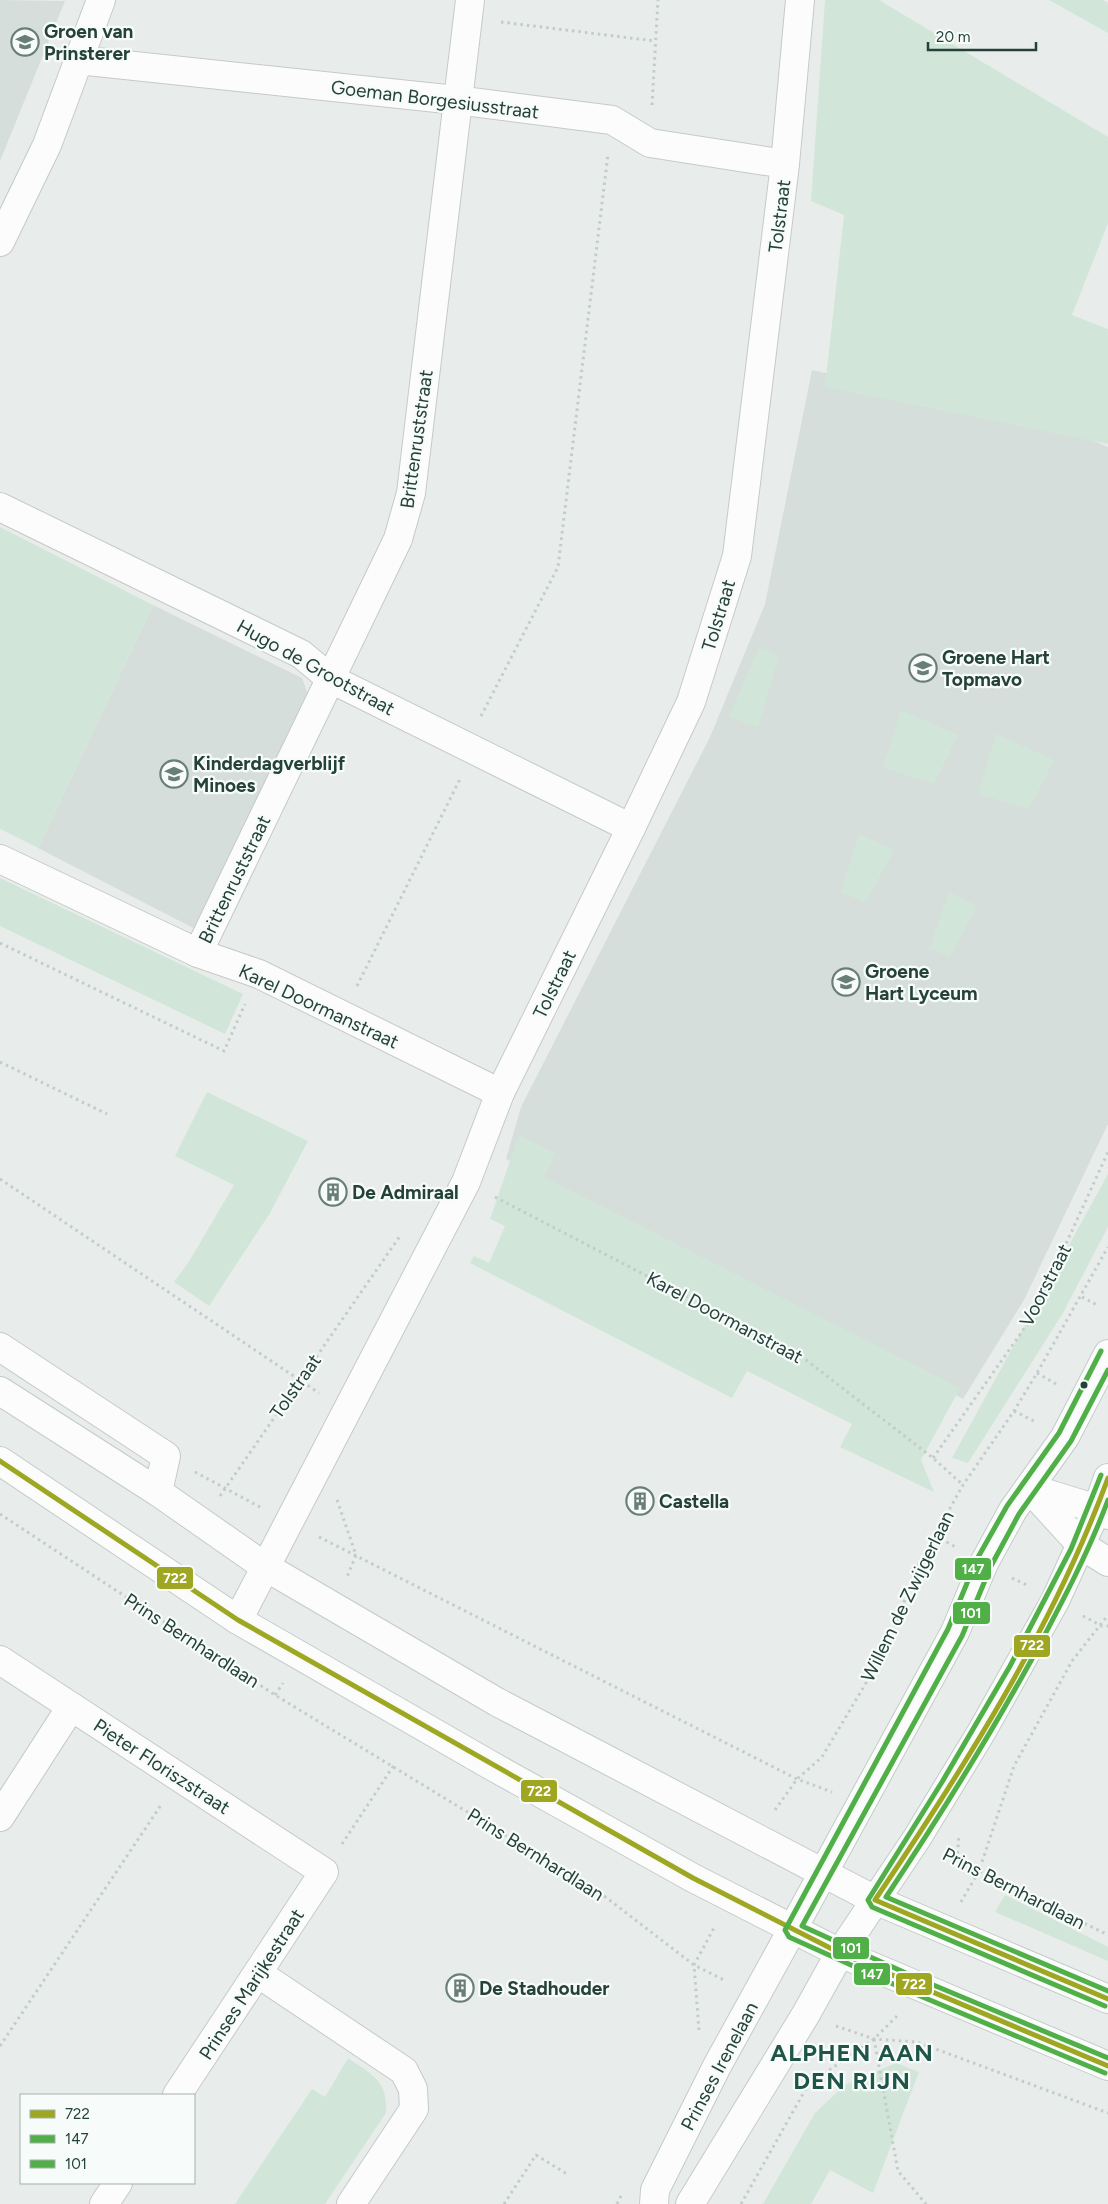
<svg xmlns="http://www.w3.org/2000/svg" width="1108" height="2204" font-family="Figtree,sans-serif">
  <rect width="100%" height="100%" fill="#e8edeb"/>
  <g fill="#d6dedb">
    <path d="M0 0 65 1 0 161Z"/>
    <path d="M812 370 1046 421 1108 447V1124L1024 1300 963 1399 506 1159 521 1107 710 737 765 604Z"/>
    <path d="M153 605 302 678 310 700 199 931 38 848Z"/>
  </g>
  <g fill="#d1e6d8">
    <path d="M825 0H879L1108 137V223L1072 315 1108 329V444L825 387 844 215 811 201Z"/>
    <path d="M1049 0H1103L1108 3V33Z"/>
    <path d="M0 527 153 605 38 848 0 829Z"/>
    <path d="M759 648 779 655 758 727 729 717Z"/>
    <path d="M901 710 958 735 934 784 883 768Z"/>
    <path d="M996 734 1054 760 1029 809 978 794Z"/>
    <path d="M859 834 894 850 866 902 841 892Z"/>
    <path d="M0 878 243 994 225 1034 0 926Z"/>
    <path d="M949 892 977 906 950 957 930 948Z"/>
    <path d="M207 1092 308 1141 270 1213 209 1306 174 1282 190 1260 234 1185 175 1156Z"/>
    <path d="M519 1135 555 1153 544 1177 960 1388 921 1460 934 1492 840 1447 852 1424 747 1371 732 1398 470 1263 474 1256 489 1263 505 1226 490 1219Z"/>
    <path d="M1108 1174V1227L1063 1313 968 1463 952 1458Z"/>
    <path d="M1005 1895 1108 1947V1961L995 1912Z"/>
    <path d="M348 2058C372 2075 388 2080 386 2113L325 2204H235L312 2089 325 2097Z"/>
    <path d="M896 2063 919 2072 873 2193 830 2170 811 2204H763L815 2113 845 2085Z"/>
  </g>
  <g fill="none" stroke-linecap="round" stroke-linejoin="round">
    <g stroke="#c5cac8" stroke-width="30">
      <g id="street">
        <path d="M78 60 456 100 612 120 650 143 785 164"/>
        <path d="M0 242 47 145 101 0"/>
        <path d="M0 507 301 654 331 679 631 828"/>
        <path d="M0 859 198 953 259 974 500 1093"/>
        <path d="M198 953 398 539 411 493 470 0"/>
        <path d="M0 1347 166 1456 158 1492"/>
        <path d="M1029 1488 1081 1545 1108 1562"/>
        <path d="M1029 1488 1097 1509 1108 1515"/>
        <path d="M238 1620 466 1182 500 1093 631 828 691 702 737 556 785 164 800 0"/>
        <path d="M0 1660 324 1872 177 2095"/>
        <path d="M0 1817 71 1707"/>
        <path d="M259 1974 404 2071 413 2089 414 2109 351 2204"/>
        <path d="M104 2204 118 2183"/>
        <path d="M654 2204 655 2190 717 2066 792 1930"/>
        <path d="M690 2204 806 2014 840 1953"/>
      </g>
    </g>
    <g stroke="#c3cbc8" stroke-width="30">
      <g id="secondary">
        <path d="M0 1391 158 1492 264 1566 497 1702 875 1900 1108 1999"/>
        <path d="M0 1461 238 1620 492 1766 693 1878 840 1953 1108 2066"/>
        <path d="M792 1930 955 1632 984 1563 1013 1510 1065 1437 1108 1354"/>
        <path d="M840 1953 917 1838 982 1731 1055 1601 1097 1509 1108 1478"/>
      </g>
    </g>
    <g stroke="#c3ccca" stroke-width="3" stroke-dasharray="2.5 4" stroke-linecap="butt">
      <path d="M501 22 655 41"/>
      <path d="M652 105 658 0"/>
      <path d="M481 716 558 567 608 154"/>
      <path d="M0 943 224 1051 245 1004"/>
      <path d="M357 986 460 779"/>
      <path d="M0 1062 107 1114"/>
      <path d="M0 1179 319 1393"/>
      <path d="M495 1197 801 1356 933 1458 963 1485"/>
      <path d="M1082 1297 1097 1305"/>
      <path d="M1037 1373 1056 1384"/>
      <path d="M1014 1411 1036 1422"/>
      <path d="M933 1458 1033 1316 1108 1152"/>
      <path d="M195 1472 260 1507"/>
      <path d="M220 1496 400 1236"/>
      <path d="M337 1500 356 1555 347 1577"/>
      <path d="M0 1514 275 1695 599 1892 694 1965 726 1981"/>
      <path d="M935 1536 956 1547"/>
      <path d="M319 1537 797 1779 832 1792"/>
      <path d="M1012 1578 1027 1585"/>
      <path d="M1083 1616 1102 1626H1108"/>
      <path d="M275 1695 283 1683"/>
      <path d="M775 1810 797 1779 822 1757 888 1646 916 1569 963 1485 1014 1411 1037 1373 1108 1247"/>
      <path d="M342 1844 394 1765"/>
      <path d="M945 1854 1108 1935"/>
      <path d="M957 1860 959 1835"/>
      <path d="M961 1902 979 1871 1014 1766 1072 1661 1108 1615"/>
      <path d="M836 2026 874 2039 917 2042 1108 2113"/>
      <path d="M699 2030 694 1965 715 1926"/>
      <path d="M874 2039 898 2171 926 2204"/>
      <path d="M0 2046 161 1805"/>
      <path d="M504 2204 536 2155 567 2174"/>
      <path d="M617 2204 621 2196"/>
      <path d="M741 2204 808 2085 874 2039 899 2014"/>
    </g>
    <use href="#street" stroke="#fcfcfc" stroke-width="28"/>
    <use href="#secondary" stroke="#fcfcfc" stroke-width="28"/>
    <g stroke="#f7fbf9" stroke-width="9">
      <g id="bus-1">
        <path d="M0 1461 238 1620 693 1878 840 1953 1108 2066"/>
        <path d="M1108 1478C1053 1628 964 1768 875 1900L1108 1999"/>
      </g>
    </g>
    <g stroke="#f7fbf9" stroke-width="9">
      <g id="bus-2">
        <path d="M1101 1351 1059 1433 1007 1506 977 1559 948 1629 785 1930 789 1937 913 1993 1105 2073"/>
        <path d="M1101 1475 1071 1549 1010 1666 942 1782 868 1900 872 1907 1105 2006"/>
      </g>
    </g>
    <g stroke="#f7fbf9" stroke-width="9">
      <g id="bus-3">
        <path d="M1108 1370 1071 1441 1019 1514 991 1566 962 1636 802 1926 919 1979 1108 2058"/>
        <path d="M1108 1500C1088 1554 1060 1606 1033 1657 988 1739 938 1819 886 1897L1108 1991"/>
      </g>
    </g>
    <use href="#bus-1" stroke="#9fa621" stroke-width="5"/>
    <use href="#bus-2" stroke="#50af46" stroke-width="5"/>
    <use href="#bus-3" stroke="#50af46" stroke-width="5"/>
  </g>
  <defs>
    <g id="school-ring" transform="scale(1.4375)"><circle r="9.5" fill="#f7fbf9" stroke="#697e78" stroke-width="1.5"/><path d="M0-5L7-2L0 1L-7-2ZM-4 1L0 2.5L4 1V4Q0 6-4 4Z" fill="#697e78"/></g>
    <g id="building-ring" transform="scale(1.4375)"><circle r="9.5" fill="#f7fbf9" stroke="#697e78" stroke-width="1.5"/><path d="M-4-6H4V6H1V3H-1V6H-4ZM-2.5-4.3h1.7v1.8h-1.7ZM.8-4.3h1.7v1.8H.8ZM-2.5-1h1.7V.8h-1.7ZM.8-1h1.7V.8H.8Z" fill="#697e78"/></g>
  </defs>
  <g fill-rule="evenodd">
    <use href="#school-ring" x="25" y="42"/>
    <use href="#school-ring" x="923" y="668"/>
    <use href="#school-ring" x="174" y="774"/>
    <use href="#school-ring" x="846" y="982"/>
    <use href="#building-ring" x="333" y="1192"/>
    <use href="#building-ring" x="640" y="1501"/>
    <use href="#building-ring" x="460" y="1988"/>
  </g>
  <circle fill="#24423a" stroke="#f7fbf9" stroke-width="2" cx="1084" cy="1385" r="4.5"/>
  <g text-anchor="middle" stroke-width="4.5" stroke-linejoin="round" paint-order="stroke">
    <g font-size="19" font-weight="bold" fill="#24423a" stroke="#f7fbf9" text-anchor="start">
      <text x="44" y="38">Groen van<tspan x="44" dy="22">Prinsterer</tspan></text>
      <text x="942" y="664">Groene Hart<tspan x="942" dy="22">Topmavo</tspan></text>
      <text x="193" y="770">Kinderdagverblijf<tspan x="193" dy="22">Minoes</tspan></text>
      <text x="865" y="978">Groene<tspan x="865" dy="22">Hart Lyceum</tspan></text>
      <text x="352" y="1199">De Admiraal</text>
      <text x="659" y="1508">Castella</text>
      <text x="479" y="1995">De Stadhouder</text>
    </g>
    <g font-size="19" fill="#24423a" stroke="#f7fbf9">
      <text transform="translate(435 99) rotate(7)" y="7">Goeman Borgesiusstraat</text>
      <text transform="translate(779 216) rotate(-83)" y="7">Tolstraat</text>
      <text transform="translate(416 439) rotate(-82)" y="7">Brittenruststraat</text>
      <text transform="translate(718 615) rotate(-73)" y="7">Tolstraat</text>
      <text transform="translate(316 667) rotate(29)" y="7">Hugo de Grootstraat</text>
      <text transform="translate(234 879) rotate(-64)" y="7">Brittenruststraat</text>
      <text transform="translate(554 984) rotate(-64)" y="7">Tolstraat</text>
      <text transform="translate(319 1006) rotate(25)" y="7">Karel Doormanstraat</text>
      <text transform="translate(1045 1285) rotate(-63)" y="7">Voorstraat</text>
      <text transform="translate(725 1317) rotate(28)" y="7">Karel Doormanstraat</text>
      <text transform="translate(295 1386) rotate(-55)" y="7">Tolstraat</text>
      <text transform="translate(907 1596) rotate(-64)" y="7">Willem de Zwijgerlaan</text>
      <text transform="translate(192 1640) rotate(33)" y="7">Prins Bernhardlaan</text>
      <text transform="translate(162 1766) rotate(33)" y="7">Pieter Floriszstraat</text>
      <text transform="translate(536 1854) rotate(32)" y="7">Prins Bernhardlaan</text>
      <text transform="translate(1014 1888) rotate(27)" y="7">Prins Bernhardlaan</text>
      <text transform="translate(251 1984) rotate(-57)" y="7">Prinses Marijkestraat</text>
      <text transform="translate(719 2066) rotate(-62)" y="7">Prinses Irenelaan</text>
    </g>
    <g font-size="24" font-weight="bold" letter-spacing="1" fill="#1f5548" stroke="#f7fbf9">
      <text x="852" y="2061">ALPHEN AAN<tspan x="852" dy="28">DEN RIJN</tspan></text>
    </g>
  </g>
  <g stroke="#f7fbf9" stroke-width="2">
    <rect x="954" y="1557" width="38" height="24" rx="5" fill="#50af46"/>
    <rect x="156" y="1566" width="38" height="24" rx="5" fill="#9fa621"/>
    <rect x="952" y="1601" width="39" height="24" rx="5" fill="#50af46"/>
    <rect x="1013" y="1634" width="38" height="24" rx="5" fill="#9fa621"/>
    <rect x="520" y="1779" width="38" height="24" rx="5" fill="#9fa621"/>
    <rect x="832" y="1936" width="38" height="24" rx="5" fill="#50af46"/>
    <rect x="853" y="1962" width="38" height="24" rx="5" fill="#50af46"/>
    <rect x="895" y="1972" width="38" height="24" rx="5" fill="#9fa621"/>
  </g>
  <g font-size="14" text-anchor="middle" font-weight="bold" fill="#fff">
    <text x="973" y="1574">147</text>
    <text x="175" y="1583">722</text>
    <text x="971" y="1618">101</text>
    <text x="1032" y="1650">722</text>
    <text x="539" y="1796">722</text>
    <text x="851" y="1953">101</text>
    <text x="872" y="1979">147</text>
    <text x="914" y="1989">722</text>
  </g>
  <rect x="20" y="2094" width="175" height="90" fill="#f7fbf9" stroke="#a3b1ad"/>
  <rect x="30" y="2110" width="25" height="8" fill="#9fa621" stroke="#a3b1ad"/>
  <text x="65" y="2119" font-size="15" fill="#24423a">722</text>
  <rect x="30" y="2135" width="25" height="8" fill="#50af46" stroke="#a3b1ad"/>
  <text x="65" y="2144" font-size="15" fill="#24423a">147</text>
  <rect x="30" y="2160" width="25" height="8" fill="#50af46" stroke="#a3b1ad"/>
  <text x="65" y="2169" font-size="15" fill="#24423a">101</text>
  <path d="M928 42v8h108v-8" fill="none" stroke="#24423a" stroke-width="2.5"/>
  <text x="936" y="42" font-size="15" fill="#24423a" stroke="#f7fbf9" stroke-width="4" paint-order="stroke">20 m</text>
</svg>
